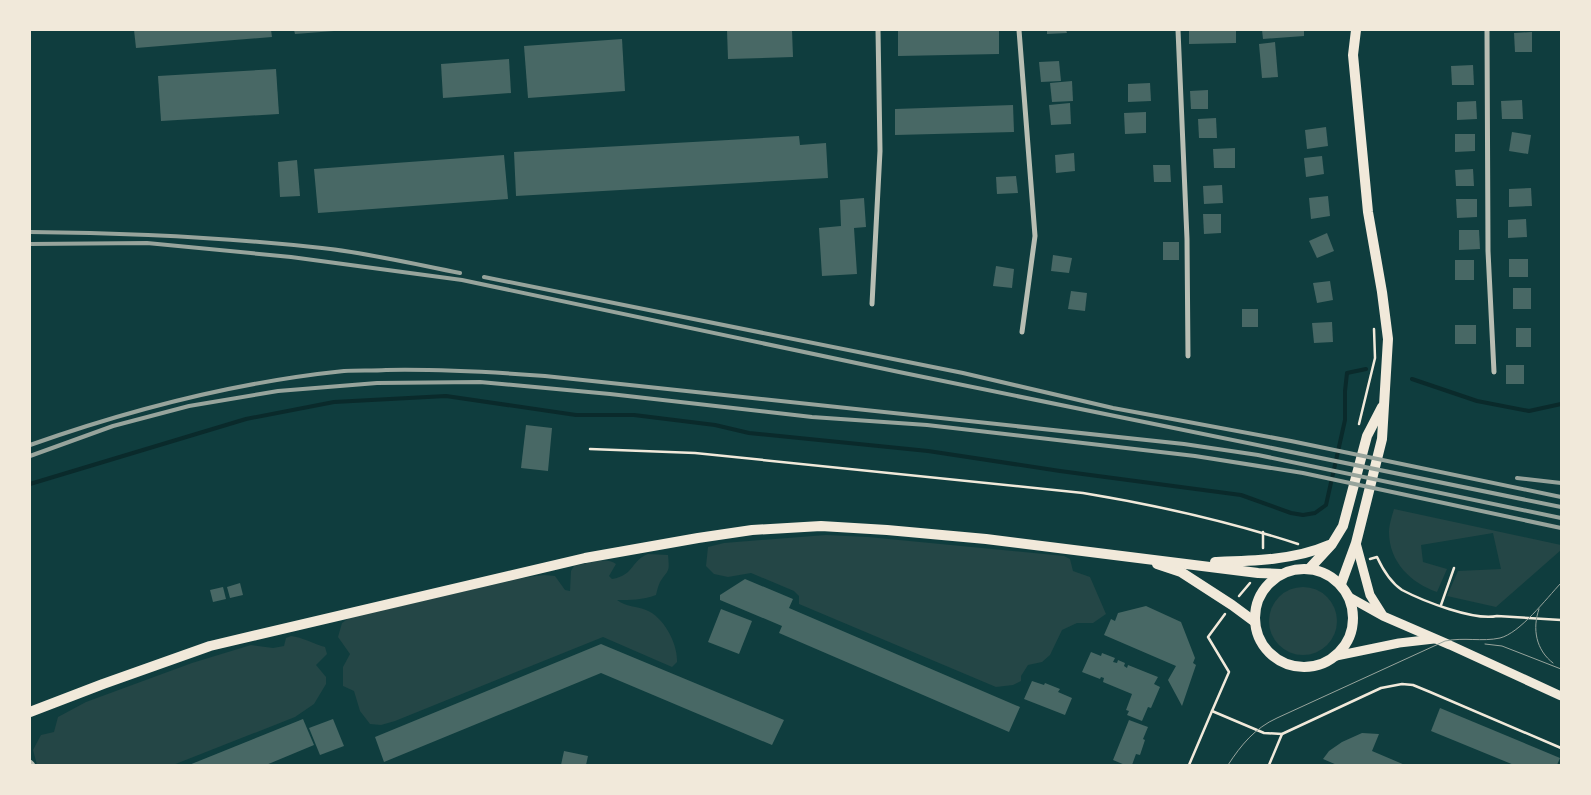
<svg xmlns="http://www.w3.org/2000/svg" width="1591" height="795" font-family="'Source Sans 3',sans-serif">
  <rect width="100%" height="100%" fill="#0f3d3e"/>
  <g fill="#244646">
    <path d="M1394 509 1561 545V550L1496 607 1447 596 1458 571 1501 569 1493 533 1421 545 1423 562 1447 569 1437 592C1411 583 1389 562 1389 532 1389 525 1392 516 1394 509Z"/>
    <path d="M826 535 868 537 1064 556 1070 559 1073 571 1090 577 1106 614 1093 623H1077L1062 630 1050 655 1042 662 1028 665 1021 676V681L1013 685 996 687 799 604V596L794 591 751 573 728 577 714 574 706 566 708 547 724 543Z"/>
    <path d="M648 554 668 555C670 574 668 569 660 582 658 586 657 591 656 595 642 600 631 600 617 600 626 607 637 606 646 610 664 617 678 644 677 662L672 667 603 637 395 721 381 725 370 724 360 711 354 691 343 686V667L350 654 338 637 342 623 349 618 522 578 544 575 555 576 565 590 570 591 571 571 574 566C586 564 605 556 616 564L609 576 612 579C635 575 631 560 648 554Z"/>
    <circle cx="1303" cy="621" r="34"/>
    <path d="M291 636C302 637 314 644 325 647L327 654 316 665 326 677V684L314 704 295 717 173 765H37L33 750 41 735 54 732 58 717 86 702 192 663 251 645 273 648 284 646 286 638Z"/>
  </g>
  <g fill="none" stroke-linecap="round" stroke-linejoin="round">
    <g stroke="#0a2a2b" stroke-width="4">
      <path d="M1412 379 1477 401 1529 411 1561 404"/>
      <path d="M30 484 246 419 334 402 446 396 576 415H634L715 425 749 433 928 451 1060 471 1241 495 1291 513 1303 515 1315 513 1326 505 1345 420V391L1347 373 1366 369"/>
    </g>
  </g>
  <g fill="#486865">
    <path d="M134 30H271L272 37 136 48Z"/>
    <path d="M294 30H333L334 31 295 34Z"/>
    <path d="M727 30H792L793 57 728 59Z"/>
    <path d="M898 30H999V54L898 56Z"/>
    <path d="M1047 30H1066L1067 33 1047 34Z"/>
    <path d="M1189 30H1236V43L1189 44Z"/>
    <path d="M1262 30H1304V36L1263 39Z"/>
    <path d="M1532 32V52H1515L1514 33Z"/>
    <path d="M622 39 625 91 528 98 524 46Z"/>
    <path d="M1275 42 1278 77 1262 78 1259 44Z"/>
    <path d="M509 59 511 93 443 98 441 64Z"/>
    <path d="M1059 61 1061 81 1041 82 1039 62Z"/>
    <path d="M1473 65 1474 85H1452L1451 66Z"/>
    <path d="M276 69 279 114 161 121 158 76Z"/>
    <path d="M1072 81 1073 101 1052 102 1050 83Z"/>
    <path d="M1150 83 1151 101 1128 102V84Z"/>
    <path d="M1208 90V109H1191L1190 91Z"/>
    <path d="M1522 100 1523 119H1502L1501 101Z"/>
    <path d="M1476 101 1477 119 1457 120V102Z"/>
    <path d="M1070 103 1071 124 1051 125 1049 105Z"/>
    <path d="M1013 105 1014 132 895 135V109Z"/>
    <path d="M1146 112V133L1125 134 1124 113Z"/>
    <path d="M1216 118 1217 138H1199L1198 119Z"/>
    <path d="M1326 127 1328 146 1307 149 1305 130Z"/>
    <path d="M1512 132 1531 135 1528 154 1509 151Z"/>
    <path d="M1455 134H1475V151L1455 152Z"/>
    <path d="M799 136 800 145 826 143 828 178 516 196 514 152Z"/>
    <path d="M1235 148V168H1214L1213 149Z"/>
    <path d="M1074 153 1075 171 1056 173 1055 155Z"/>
    <path d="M504 155 508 199 318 213 314 169Z"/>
    <path d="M1322 156 1324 174 1306 177 1304 158Z"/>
    <path d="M297 160 300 196 280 197 278 162Z"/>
    <path d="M1153 165H1170L1171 182H1154Z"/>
    <path d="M1473 169 1474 186H1456L1455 170Z"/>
    <path d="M1016 176 1018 193 997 194 996 177Z"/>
    <path d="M1222 185 1223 203 1204 204 1203 186Z"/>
    <path d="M1531 188 1532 206 1509 207V189Z"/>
    <path d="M1328 196 1330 216 1311 219 1309 198Z"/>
    <path d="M864 198 866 227 854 228 857 274 822 276 819 228 841 226 840 200Z"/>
    <path d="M1456 199H1477V217L1457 218Z"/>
    <path d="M1203 214H1221V233L1204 234Z"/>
    <path d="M1526 219 1527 237 1508 238V220Z"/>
    <path d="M1459 230H1479L1480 249 1459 250Z"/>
    <path d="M1327 233 1334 251 1317 258 1309 241Z"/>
    <rect x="1163" y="242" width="16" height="18"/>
    <path d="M1053 255 1072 258 1069 273 1051 271Z"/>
    <rect x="1509" y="259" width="19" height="18"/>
    <rect x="1455" y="260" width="19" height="20"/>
    <path d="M996 266 1014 269 1012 288 993 286Z"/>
    <path d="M1330 281 1333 300 1317 303 1313 283Z"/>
    <rect x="1513" y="288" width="18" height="21"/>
    <path d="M1071 291 1087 293 1085 311 1068 309Z"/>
    <rect x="1242" y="309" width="16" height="18"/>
    <path d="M1332 322 1333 342 1314 343 1312 323Z"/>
    <rect x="1455" y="325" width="21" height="19"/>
    <rect x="1516" y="328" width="15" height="19"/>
    <rect x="1506" y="365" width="18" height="19"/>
    <path d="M526 425 552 428 548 471 521 468Z"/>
    <path d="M745 579 793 599 789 608 1020 707 1009 732 779 633 782 626 720 600V595Z"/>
    <path d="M240 583 243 595 230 598 227 587Z"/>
    <path d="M223 587 226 599 213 602 210 590Z"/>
    <path d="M1146 606 1181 622 1195 658 1193 663 1196 665 1182 706 1168 680 1176 666 1104 635 1111 619 1115 621 1118 613Z"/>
    <path d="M721 609 752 621 739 654 708 642Z"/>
    <path d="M601 644 784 720 772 745 601 673 384 762 375 737Z"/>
    <path d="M1091 652 1101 656 1102 653 1115 658 1113 662 1117 663 1118 660 1125 663 1124 666 1127 668 1128 665 1158 677 1154 684 1160 687 1151 708 1148 707 1142 721 1127 715 1129 711 1126 710 1132 694 1103 682 1104 678 1101 677 1100 679 1082 672Z"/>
    <path d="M1032 681 1044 685 1045 683 1060 689 1058 692 1072 698 1065 715 1024 699Z"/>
    <path d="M1440 708 1560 758 1557 765H1514L1431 731Z"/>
    <path d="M303 719 314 745 266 765H189Z"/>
    <path d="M333 719 344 746 320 755 309 728Z"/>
    <path d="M1129 720 1148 727 1143 739 1145 740 1140 755 1136 754 1132 765H1125L1113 760Z"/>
    <path d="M1362 733 1379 734 1372 751 1405 765H1337L1323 759 1329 751 1342 742Z"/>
    <path d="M564 751 588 756 586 765H561Z"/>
  </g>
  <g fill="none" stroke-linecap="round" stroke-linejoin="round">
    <g stroke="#f1e9da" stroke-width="2.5">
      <path d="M1359 424 1375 358 1374 329"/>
      <path d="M590 449 695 453 1083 493C1156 505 1227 521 1298 544"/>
      <path d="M1263 548V532"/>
      <path d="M1370 559 1377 557C1383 570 1390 582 1402 590 1423 601 1474 621 1497 616L1561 620"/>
      <path d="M1239 596 1250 583"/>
      <path d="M1441 605 1454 568"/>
      <path d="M1212 711 1229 672 1208 637 1225 614"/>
      <path d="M1189 765 1212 711 1264 733 1282 734 1381 688 1402 684 1413 685 1430 692 1561 748"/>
      <path d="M1269 765 1282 734"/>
    </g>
    <g stroke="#b8beb3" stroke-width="5">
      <path d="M1019 30 1035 236 1022 332"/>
      <path d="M1178 30 1187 239 1188 356"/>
      <path d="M1487 30 1488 251 1494 372"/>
      <path d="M872 304 880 151 878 30"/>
    </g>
    <path stroke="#b8beb3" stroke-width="8" d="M30 764 31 765"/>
    <g stroke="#f1e9da" stroke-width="9">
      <path d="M1356 543 1370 595 1382 614"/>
      <path d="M1349 597 1383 616 1450 645 1561 696"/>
      <path d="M1336 656 1399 643 1434 639"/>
    </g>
    <g stroke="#f1e9da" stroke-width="10">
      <path d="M1215 562C1252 561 1295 560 1329 545"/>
      <path d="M1157 564 1181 572 1232 605 1255 622"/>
      <circle cx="1304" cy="618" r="49"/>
      <path d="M1309 569 1332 544 1343 526 1367 436 1382 407"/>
      <path d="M1341 584 1356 543 1382 439 1388 339 1382 292 1368 212 1353 55 1356 30"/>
      <path d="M30 712 103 684 210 646 585 558 698 538 752 530 821 526 887 530 986 539 1258 573 1281 574"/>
    </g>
    <g stroke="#97a49c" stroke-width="1">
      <path d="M1539 609C1532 629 1536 650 1553 663"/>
      <path d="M1485 644 1502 646 1561 669"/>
      <path d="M1228 765C1241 745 1255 728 1277 718L1445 641C1464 637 1482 642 1500 638 1520 633 1546 599 1561 583"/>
    </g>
    <g stroke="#97a49c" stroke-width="4">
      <path d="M30 232C128 233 224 237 322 248 368 253 414 264 460 273"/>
      <path d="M30 244 147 243 291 257 462 280 899 372 1561 507"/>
      <path d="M484 277 963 373 1113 408 1291 441 1561 497"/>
      <path d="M30 445C132 409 237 382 344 371 358 370 372 371 386 370 439 369 492 372 545 376L1184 444 1258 455 1561 518"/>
      <path d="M30 456 113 426 189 406 278 391 377 383 480 382 610 394 812 417 927 425 1195 456 1303 473 1561 528"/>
      <path d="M1517 478 1561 483"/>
    </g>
  </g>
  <rect width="1591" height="795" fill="none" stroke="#f1e9da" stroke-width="62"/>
</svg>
